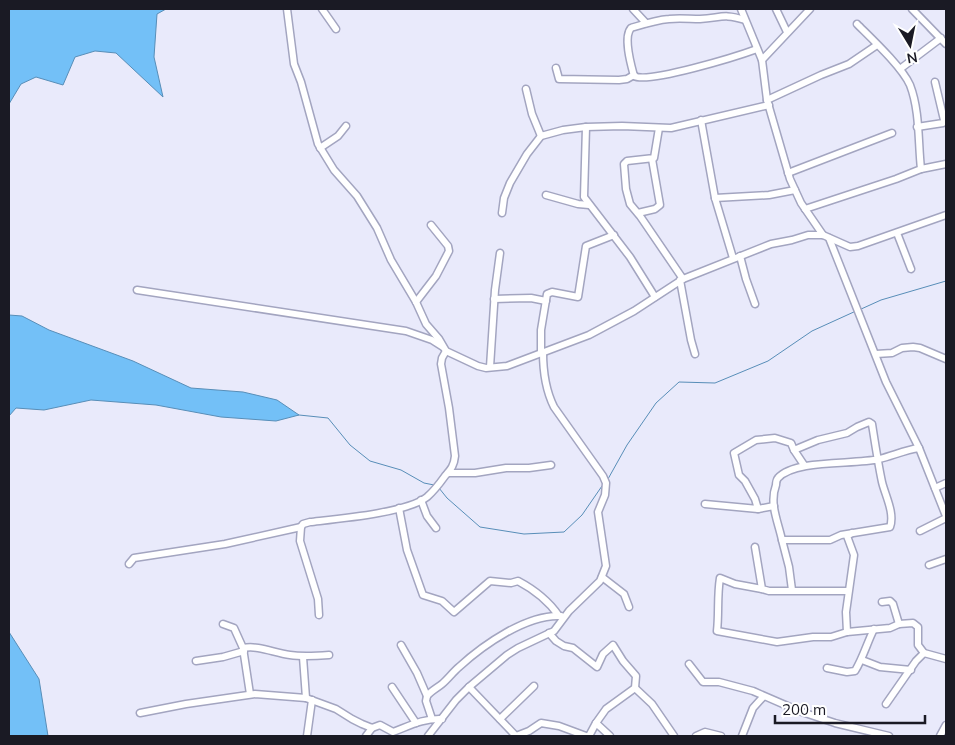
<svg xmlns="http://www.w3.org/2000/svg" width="955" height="745" font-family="Mulish,sans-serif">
  <rect width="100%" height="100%" fill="#e9eafb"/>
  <g fill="#73c0f7" stroke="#588eb8">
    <path d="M9 9H166L157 14 154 57 163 97 116 53 95 51 75 57 63 85 36 77 21 84 9 104Z"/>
    <path d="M9 315 22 316 49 330 133 361 191 388 243 392 277 400 299 415 276 421 221 417 156 405 91 400 44 410 16 408 9 416Z"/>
    <path d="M9 632 39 679 48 736H9Z"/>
  </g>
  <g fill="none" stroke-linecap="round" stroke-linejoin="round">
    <g stroke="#588eb8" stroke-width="1">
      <path d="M859 310 881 300 946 281"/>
      <path d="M299 415 328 418 350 445 370 461 401 470 424 483 434 485"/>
      <path d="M608 479 627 445 656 403 679 382 715 383 768 361 812 331 856 311"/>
      <path d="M439 488 447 498 480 527 524 534 564 532 582 515 602 486"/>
    </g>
    <g stroke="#a3a5c0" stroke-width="9">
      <g id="minor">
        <path d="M287 9 294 64 301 82 318 144 334 170 357 196 377 228 391 260 416 302 426 324 439 339 446 351 478 366 486 368 507 366 589 335 634 311 683 279 771 244 792 240 808 235H823L850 247 858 246 946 215"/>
        <path d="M322 9 336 29"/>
        <path d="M633 9 646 23"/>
        <path d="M741 9 762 60 767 100 790 179 801 203 823 235"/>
        <path d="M776 9 787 32"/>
        <path d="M912 9 946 44"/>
        <path d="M745 20C723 13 721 18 700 19 690 19 679 18 669 19 656 20 644 24 631 28 623 37 631 65 634 76 648 84 738 56 757 49"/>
        <path d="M762 60 810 9"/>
        <path d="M556 68 559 79 619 80 627 79 634 75"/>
        <path d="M900 69 941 38"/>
        <path d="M526 89 532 114 541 136"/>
        <path d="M767 100 821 75 849 64 877 45"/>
        <path d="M701 120 715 198 733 258"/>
        <path d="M586 127 584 197 630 257 655 297"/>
        <path d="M917 127 943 123 944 120 935 82"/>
        <path d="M659 128 654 158 627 161 624 164 626 189 630 204 640 216 683 279"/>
        <path d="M320 148 338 136 346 126"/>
        <path d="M921 169 946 164"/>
        <path d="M788 173 892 133"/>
        <path d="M546 195 578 204 589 205"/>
        <path d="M715 198 769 195 795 190"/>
        <path d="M805 209 896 179 921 169C918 142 920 111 910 85 902 67 872 39 857 24"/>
        <path d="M502 213 504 198 510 183 527 154 541 136 563 130 586 127 622 126 671 128 769 105"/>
        <path d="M638 213 655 209 660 205 652 159"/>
        <path d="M897 233 911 269"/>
        <path d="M829 238 886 382 919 448"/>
        <path d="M740 256 746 279 755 304"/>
        <path d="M680 280 691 340 695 354"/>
        <path d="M137 290 406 331 432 340 443 347"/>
        <path d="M494 299 531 298 546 301"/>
        <path d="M416 302 436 276 449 251 448 246 431 225"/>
        <path d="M541 352V330L547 294 552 292 578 297 586 246 614 235"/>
        <path d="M876 354 892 353 902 348 913 347 920 348 946 359"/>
        <path d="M490 367 495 290 500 253"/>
        <path d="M804 465 794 450 818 440 847 433 857 427 869 422 872 424C875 443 878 463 882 482 885 495 895 513 890 527L841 535 830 540H782C778 521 769 504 776 485 776 483 777 479 778 478 795 459 853 465 879 459 892 456 905 450 919 448L946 516"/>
        <path d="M448 473H475L506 468H529L551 465"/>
        <path d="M935 488 946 483"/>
        <path d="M421 500 427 516 436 528"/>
        <path d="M705 504 758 509 755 499 745 481 739 475 734 453 756 440 775 438 791 443 794 450"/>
        <path d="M399 508 407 550 423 595 442 601 454 612 490 581 511 583 518 581C535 590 548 600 559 616"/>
        <path d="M758 509 774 506"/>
        <path d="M920 531 946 518"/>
        <path d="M782 540 789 567 792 590"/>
        <path d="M755 547 762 589 769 591H848"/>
        <path d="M129 564 134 558 225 544 301 527"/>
        <path d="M929 565 946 559"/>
        <path d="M602 577 624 594 629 607"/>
        <path d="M762 589 735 584 720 578C717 596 719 614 717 631L777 642 813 637H831L847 632 890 628 899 624 913 623 918 627V645L924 653 946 659"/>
        <path d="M882 602 890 601 893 604 899 624"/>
        <path d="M319 615 318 599 300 541 301 527 303 524 310 522C336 519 407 513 427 497 434 491 440 483 445 476 451 469 454 466 455 456L449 408 441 364 442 358 446 351"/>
        <path d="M223 624 234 628 243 648 250 694"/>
        <path d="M847 632 846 612 854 555 847 536 852 533"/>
        <path d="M549 633 556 641 564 646 573 648 597 667 603 654 613 645 623 661 636 676 635 688 606 709 596 723 589 736"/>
        <path d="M401 645 417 673 427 696"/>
        <path d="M243 648C259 645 274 653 290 655 303 657 316 656 329 655"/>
        <path d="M303 657 306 698"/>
        <path d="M862 660 880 667 911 670"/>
        <path d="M196 661 223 657 244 651"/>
        <path d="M689 664 703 682H719L753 691 799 711 835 723 889 736"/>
        <path d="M827 668 847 672 855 671C863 658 867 643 874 629"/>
        <path d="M392 687 416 723"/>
        <path d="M469 687 516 736"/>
        <path d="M635 688 652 704 674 736"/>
        <path d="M886 704 916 661 924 653"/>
        <path d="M140 713 186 704 255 694 306 698 336 709 352 719 362 724 372 728 380 725 393 732C409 726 424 718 442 719"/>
        <path d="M432 719 426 701 427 696C431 691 437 688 442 684 448 679 453 672 459 667 483 645 527 614 561 616"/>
        <path d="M500 719 534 686"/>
        <path d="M596 723 610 736"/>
        <path d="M307 736 312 700"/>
        <path d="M366 736 372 728"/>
        <path d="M428 736 456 700 469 687 507 655 518 648 554 631 569 611 600 581 606 566 598 512 605 495 606 483 603 476 554 407C545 389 543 371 543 352"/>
        <path d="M516 736 529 731 541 723 559 726 586 736"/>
        <path d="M696 736 705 732 721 736"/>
        <path d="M742 736 753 708 763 697"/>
        <path d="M940 736 946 725"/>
      </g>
    </g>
    <use href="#minor" stroke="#fff" stroke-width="6"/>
  </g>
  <rect width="955" height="745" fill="none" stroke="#1a1a24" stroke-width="20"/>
  <g transform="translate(910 45) rotate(170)" stroke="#ffffff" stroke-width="4" paint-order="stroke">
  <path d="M0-4L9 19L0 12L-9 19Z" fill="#1a1a24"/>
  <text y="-8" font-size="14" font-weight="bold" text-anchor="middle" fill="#1a1a24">N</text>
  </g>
  <path d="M775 715v8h150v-8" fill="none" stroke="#1a1a24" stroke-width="2.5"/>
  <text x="782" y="715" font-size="15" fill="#1a1a24" stroke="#ffffff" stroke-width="4" paint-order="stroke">200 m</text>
</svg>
